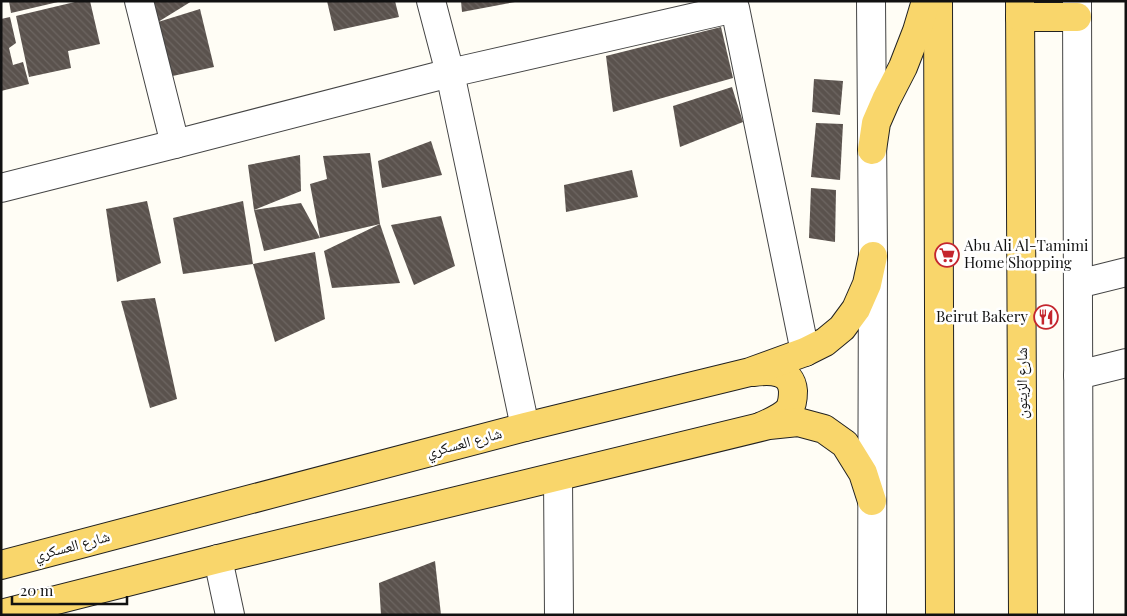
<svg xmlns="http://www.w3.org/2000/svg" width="1127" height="616" font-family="'Playfair Display','Noto Naskh Arabic',serif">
  <defs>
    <pattern id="building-back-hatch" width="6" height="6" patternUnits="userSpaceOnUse" patternTransform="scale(1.25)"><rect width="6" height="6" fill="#5a524d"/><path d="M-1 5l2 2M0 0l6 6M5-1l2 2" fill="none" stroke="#6d6662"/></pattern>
  </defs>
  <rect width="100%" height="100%" fill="#fffdf5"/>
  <g fill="url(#building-back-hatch)">
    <path d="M9 1H58V2L11 13Z"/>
    <path d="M79 1H90L100 44 68 51 71 68 29 77 16 16Z"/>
    <path d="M153 1H192L158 22Z"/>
    <path d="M327 1H395L399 17 334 31Z"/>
    <path d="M461 1H515V2L462 12Z"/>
    <path d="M200 9 214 67 168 77 158 22Z"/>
    <path d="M10 17 16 43 9 48 13 65 23 62 29 84 1 91V19Z"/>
    <path d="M721 27 733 78 613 112 606 56Z"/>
    <path d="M814 79 843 81 840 115 812 112Z"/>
    <path d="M732 87 743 122 680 147 673 106Z"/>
    <path d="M816 123 843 124 840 180 811 177Z"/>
    <path d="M431 141 442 175 382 188 378 161Z"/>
    <path d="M370 153 380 224 320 238 310 184 327 179 323 156Z"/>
    <path d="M300 155 301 191 254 210 248 165Z"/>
    <path d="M632 170 638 197 566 212 564 185Z"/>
    <path d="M811 188 836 190 835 242 809 238Z"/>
    <path d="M147 201 161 263 117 282 106 209Z"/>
    <path d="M243 201 253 264 183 274 173 218Z"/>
    <path d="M301 203 320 238 264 251 254 210Z"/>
    <path d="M441 216 455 266 414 285 391 225Z"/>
    <path d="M380 224 400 283 332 288 324 251Z"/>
    <path d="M315 252 325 319 275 342 253 264Z"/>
    <path d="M155 298 177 399 150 408 121 301Z"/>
    <path d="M435 561 441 615H381L379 583Z"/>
  </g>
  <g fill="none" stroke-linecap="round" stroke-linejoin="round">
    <g stroke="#444" stroke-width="30">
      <g id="minor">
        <path d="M139 1 175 144"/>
        <path d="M431 1 450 73 525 427"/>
        <path d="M871 1 873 256 872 615"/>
        <path d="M1077 1 1079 615"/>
        <path d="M1 188 175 144 450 73 735 8 805 352"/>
        <path d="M1078 284 1126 272"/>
        <path d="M1078 375 1126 363"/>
        <path d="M558 477 559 615"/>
        <path d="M218 559 230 615"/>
      </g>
    </g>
    <g stroke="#222" stroke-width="30">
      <g id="major">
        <path d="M938 1 940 615"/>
        <path d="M1020 1 1023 615"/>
        <path d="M1020 17H1077"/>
        <path d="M872 150 876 123 886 100 903 67 917 31 926 1"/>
        <path d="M753 372C770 370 791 369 793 391 793 397 792 405 789 410 782 418 771 422 762 426"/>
        <path d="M1 565 525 427 750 372 805 352 825 342 842 328 856 309 867 284 873 256"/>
        <path d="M1 614 218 559 769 425 798 422 824 429 845 444 863 473 872 501"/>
      </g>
    </g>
    <use href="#minor" stroke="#fff" stroke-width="28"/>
    <use href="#major" stroke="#f9d66b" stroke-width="28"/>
  </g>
  <defs>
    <g id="supermarket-ring" transform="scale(1.25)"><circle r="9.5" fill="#fff" stroke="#c4262e" stroke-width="1.5"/><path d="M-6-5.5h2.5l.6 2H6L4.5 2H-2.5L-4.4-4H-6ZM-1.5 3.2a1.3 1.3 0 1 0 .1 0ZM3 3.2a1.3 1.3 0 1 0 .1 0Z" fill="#c4262e"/></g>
    <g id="restaurant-ring" transform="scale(1.25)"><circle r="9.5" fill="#fff" stroke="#c4262e" stroke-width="1.5"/><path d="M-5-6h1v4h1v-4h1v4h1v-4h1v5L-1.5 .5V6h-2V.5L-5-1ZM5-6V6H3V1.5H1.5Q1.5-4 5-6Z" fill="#c4262e"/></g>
  </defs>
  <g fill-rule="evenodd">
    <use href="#supermarket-ring" x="947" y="255"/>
    <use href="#restaurant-ring" x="1046" y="317"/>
  </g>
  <g text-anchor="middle" stroke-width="5" stroke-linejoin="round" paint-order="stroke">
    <g font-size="15" fill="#111" stroke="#fff" text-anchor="start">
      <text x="964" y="251">Abu Ali Al-Tamimi<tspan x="964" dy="17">Home Shopping</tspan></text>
      <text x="1028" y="322" text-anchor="end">Beirut Bakery</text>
    </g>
    <g font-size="15" fill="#111" stroke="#fff">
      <text transform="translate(1022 383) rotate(-90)" y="5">شارع الزيتون</text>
      <text transform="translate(464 443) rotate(-15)" y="5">شارع العسكري</text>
      <text transform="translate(72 546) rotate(-15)" y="5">شارع العسكري</text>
    </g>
  </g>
  <rect width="1127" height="616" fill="none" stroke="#111111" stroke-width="5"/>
  <path d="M12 596v8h115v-8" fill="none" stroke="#111111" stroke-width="2.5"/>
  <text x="20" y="596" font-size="15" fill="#111111" stroke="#ffffff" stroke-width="4" paint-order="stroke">20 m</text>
</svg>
